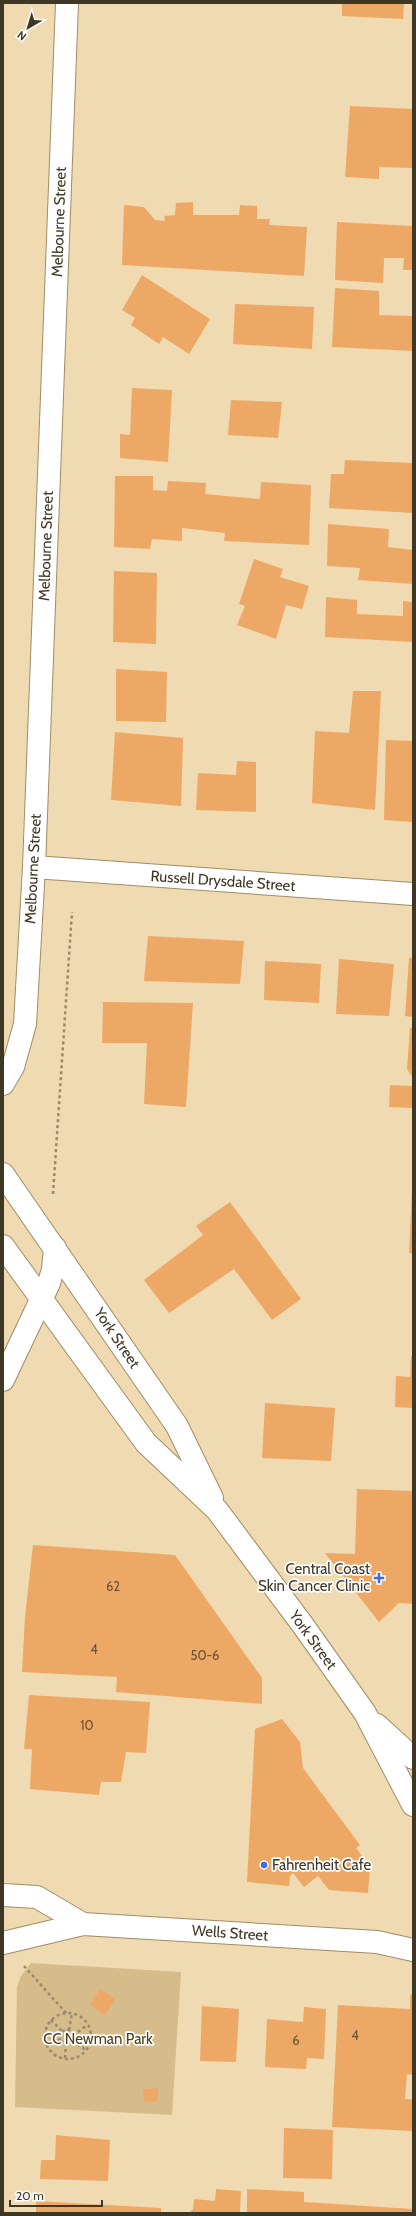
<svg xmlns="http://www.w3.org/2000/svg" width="416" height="2216" font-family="Cabin,sans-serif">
  <rect width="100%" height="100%" fill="#f0dab1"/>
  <path fill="#d6bc8b" d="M31 1963 181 1972 172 2115 15 2107 17 1987 21 1976Z"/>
  <g fill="#eda866">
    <path d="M342 3H404L403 19 342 16Z"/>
    <path d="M350 106 413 109V168L379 167V179L345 177Z"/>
    <path d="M193 202V215H239L240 205 257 206V219H270L269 225 307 227 304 276 122 265 124 205 144 207 155 220 165 221 164 216 175 215 176 203Z"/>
    <path d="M337 222 413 226V270H403L404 258H384L383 283 335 280Z"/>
    <path d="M142 275 210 319 189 354 163 337 159 344 131 325 135 318 122 310Z"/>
    <path d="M335 288 379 291V315L412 316 413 313V351L332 347Z"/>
    <path d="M235 304 314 307 312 349 233 344Z"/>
    <path d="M132 388 172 390 168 462 120 458V434L130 435Z"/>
    <path d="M231 400 282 402 278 438 228 435Z"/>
    <path d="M345 460 413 463V513L329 508 331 474H344Z"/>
    <path d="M115 476H153V490L167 491 168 481 206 483 205 494 260 499 261 482 311 485 309 545 224 541 225 533 182 528V541L152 539 150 549 114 547Z"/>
    <path d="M328 524 389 529 388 547 413 550V584L358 580 360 568 327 566Z"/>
    <path d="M254 559 283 569 280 577 309 586 302 609 286 605 276 639 237 625 245 606 239 604Z"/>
    <path d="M114 571 157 573 156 644 113 642Z"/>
    <path d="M326 597 357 600V614L403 616V601L413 602V642L325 637Z"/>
    <path d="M116 669 167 672 166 722 116 721Z"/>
    <path d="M353 691H381L375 810 312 803 315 731 349 733Z"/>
    <path d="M115 732 183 738 181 806 111 800Z"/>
    <path d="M386 740 413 741V822L384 820Z"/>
    <path d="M237 761 256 762V812L196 810 198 773 236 775Z"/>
    <path d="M148 936 244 941 240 984 144 981Z"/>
    <path d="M409 958H413V1017L405 1016Z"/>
    <path d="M339 959 394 964 389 1016 336 1014Z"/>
    <path d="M265 961 321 964 319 1003 264 1000Z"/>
    <path d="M103 1002 193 1003 186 1107 144 1104 147 1043H102Z"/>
    <path d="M410 1028H413V1078L407 1069Z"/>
    <path d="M390 1085 413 1086V1108L389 1107Z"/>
    <path d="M412 1190H413V1253H409Z"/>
    <path d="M230 1202 301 1299 272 1320 234 1269 169 1313 144 1280 203 1235 196 1226Z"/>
    <path d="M411 1356H413V1408L395 1407 396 1376 410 1377Z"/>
    <path d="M265 1403 335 1408 331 1461 262 1458Z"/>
    <path d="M357 1489 413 1491V1604L399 1603 379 1622 325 1553 355 1554Z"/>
    <path d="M33 1545 175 1555 262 1678V1704L116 1692 117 1677 22 1672 25 1617Z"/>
    <path d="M29 1695 150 1702 146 1753 126 1752 121 1782H101L99 1795 30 1789 32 1749H24Z"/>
    <path d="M282 1719 300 1742 303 1768 360 1845 356 1848 370 1867 368 1893 329 1890 318 1876 304 1887 293 1873 290 1876 289 1886 247 1882 255 1729Z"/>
    <path d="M100 1989 115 1999 105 2015 90 2005Z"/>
    <path d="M413 1993V2075L407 2074 405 2099H413V2131L332 2127 338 2005 410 2009V1996Z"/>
    <path d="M202 2006 239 2009 236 2062 200 2061Z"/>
    <path d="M304 2007 326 2009 324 2059 307 2058 306 2069 265 2067 267 2019 303 2022Z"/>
    <path d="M158 2088V2101L144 2102 143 2089Z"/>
    <path d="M284 2128 333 2130 332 2179 283 2178Z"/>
    <path d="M56 2135 110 2140 108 2181 40 2179 41 2160H55Z"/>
    <path d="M216 2189 241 2191 240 2213H189L193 2209 194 2199 215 2201Z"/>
    <path d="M247 2189 304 2192V2202L413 2209V2213H247Z"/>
    <path d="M36 2201 161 2208V2213H36Z"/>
  </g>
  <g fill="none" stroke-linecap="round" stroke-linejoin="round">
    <g stroke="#a18c66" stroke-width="24">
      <g id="minor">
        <path d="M34 867 413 894"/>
        <path d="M3 1084 13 1067 25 1024 34 867 67 3"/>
        <path d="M3 1895 37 1897 83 1924"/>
        <path d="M3 1943 83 1924 377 1942 413 1950"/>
      </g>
    </g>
    <g stroke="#a18c66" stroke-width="24">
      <path id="major" d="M3 1380 49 1283 53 1269 55 1248"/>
    </g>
    <g stroke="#a18c66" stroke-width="24">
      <g id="highway">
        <path d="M3 1174 177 1426 212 1498"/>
        <path d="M3 1246 146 1443 217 1510 302 1624 365 1713 413 1805"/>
        <path d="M377 1725 413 1758"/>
      </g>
    </g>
    <g stroke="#998a6d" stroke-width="2.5" stroke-dasharray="3 3" stroke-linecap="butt">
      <path d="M53 1194 72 912"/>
      <path d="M24 1966 66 2013"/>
      <circle cx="68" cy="2036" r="23"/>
      <path d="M51 2020 62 2031"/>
      <path d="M69 2030 72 2013"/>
      <path d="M74 2035 71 2031 66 2029 61 2033 62 2042 70 2043 73 2039 74 2035 87 2025"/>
      <path d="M72 2041 86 2050"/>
      <path d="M47 2045 61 2039"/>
      <path d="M65 2058 66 2043"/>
    </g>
    <use href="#minor" stroke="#fff" stroke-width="22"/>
    <use href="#major" stroke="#fff" stroke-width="22"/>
    <use href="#highway" stroke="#fff" stroke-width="22"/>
  </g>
  <g fill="#3c6fdf" stroke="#fefefe" stroke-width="1.5">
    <path d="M377 1572h4v4h4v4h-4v4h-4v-4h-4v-4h4z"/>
    <circle cx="264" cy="1865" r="4"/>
  </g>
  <g text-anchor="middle" stroke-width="3.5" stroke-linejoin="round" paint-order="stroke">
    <g font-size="13" fill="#6a5336">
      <text x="113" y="1591">62</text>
      <text x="94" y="1654">4</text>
      <text x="205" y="1660">50-6</text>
      <text x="87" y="1730">10</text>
      <text x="355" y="2040">4</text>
      <text x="296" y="2045">6</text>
    </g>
    <g font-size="15" fill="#3f3726" stroke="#fefefe">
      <text transform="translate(59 222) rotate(-88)" y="5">Melbourne Street</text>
      <text transform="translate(46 546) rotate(-88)" y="5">Melbourne Street</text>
      <text transform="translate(33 869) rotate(-87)" y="5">Melbourne Street</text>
      <text transform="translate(223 881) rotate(4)" y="5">Russell Drysdale Street</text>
      <text transform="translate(117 1338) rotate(56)" y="5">York Street</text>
      <text transform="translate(313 1640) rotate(54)" y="5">York Street</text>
      <text transform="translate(230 1933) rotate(4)" y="5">Wells Street</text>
    </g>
    <g font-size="15" fill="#3f3726" stroke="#fefefe" text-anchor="end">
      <text x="370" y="1574">Central Coast<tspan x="370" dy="17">Skin Cancer Clinic</tspan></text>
      <text x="272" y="1870" text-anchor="start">Fahrenheit Cafe</text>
    </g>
    <g font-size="15" fill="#52401c" stroke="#fefefe">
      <text x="98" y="2044">CC Newman Park</text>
    </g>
  </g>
  <rect width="416" height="2216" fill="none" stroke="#3f3726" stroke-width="8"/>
  <g transform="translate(28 28) rotate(218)" stroke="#fefefe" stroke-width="3" paint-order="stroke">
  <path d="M0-3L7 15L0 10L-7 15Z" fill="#3f3726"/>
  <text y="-6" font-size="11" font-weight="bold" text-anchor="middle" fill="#3f3726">N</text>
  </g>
  <path d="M10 2200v6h92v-6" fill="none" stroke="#3f3726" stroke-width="2"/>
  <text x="16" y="2200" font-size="12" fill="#3f3726" stroke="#fefefe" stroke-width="3" paint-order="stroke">20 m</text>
</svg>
